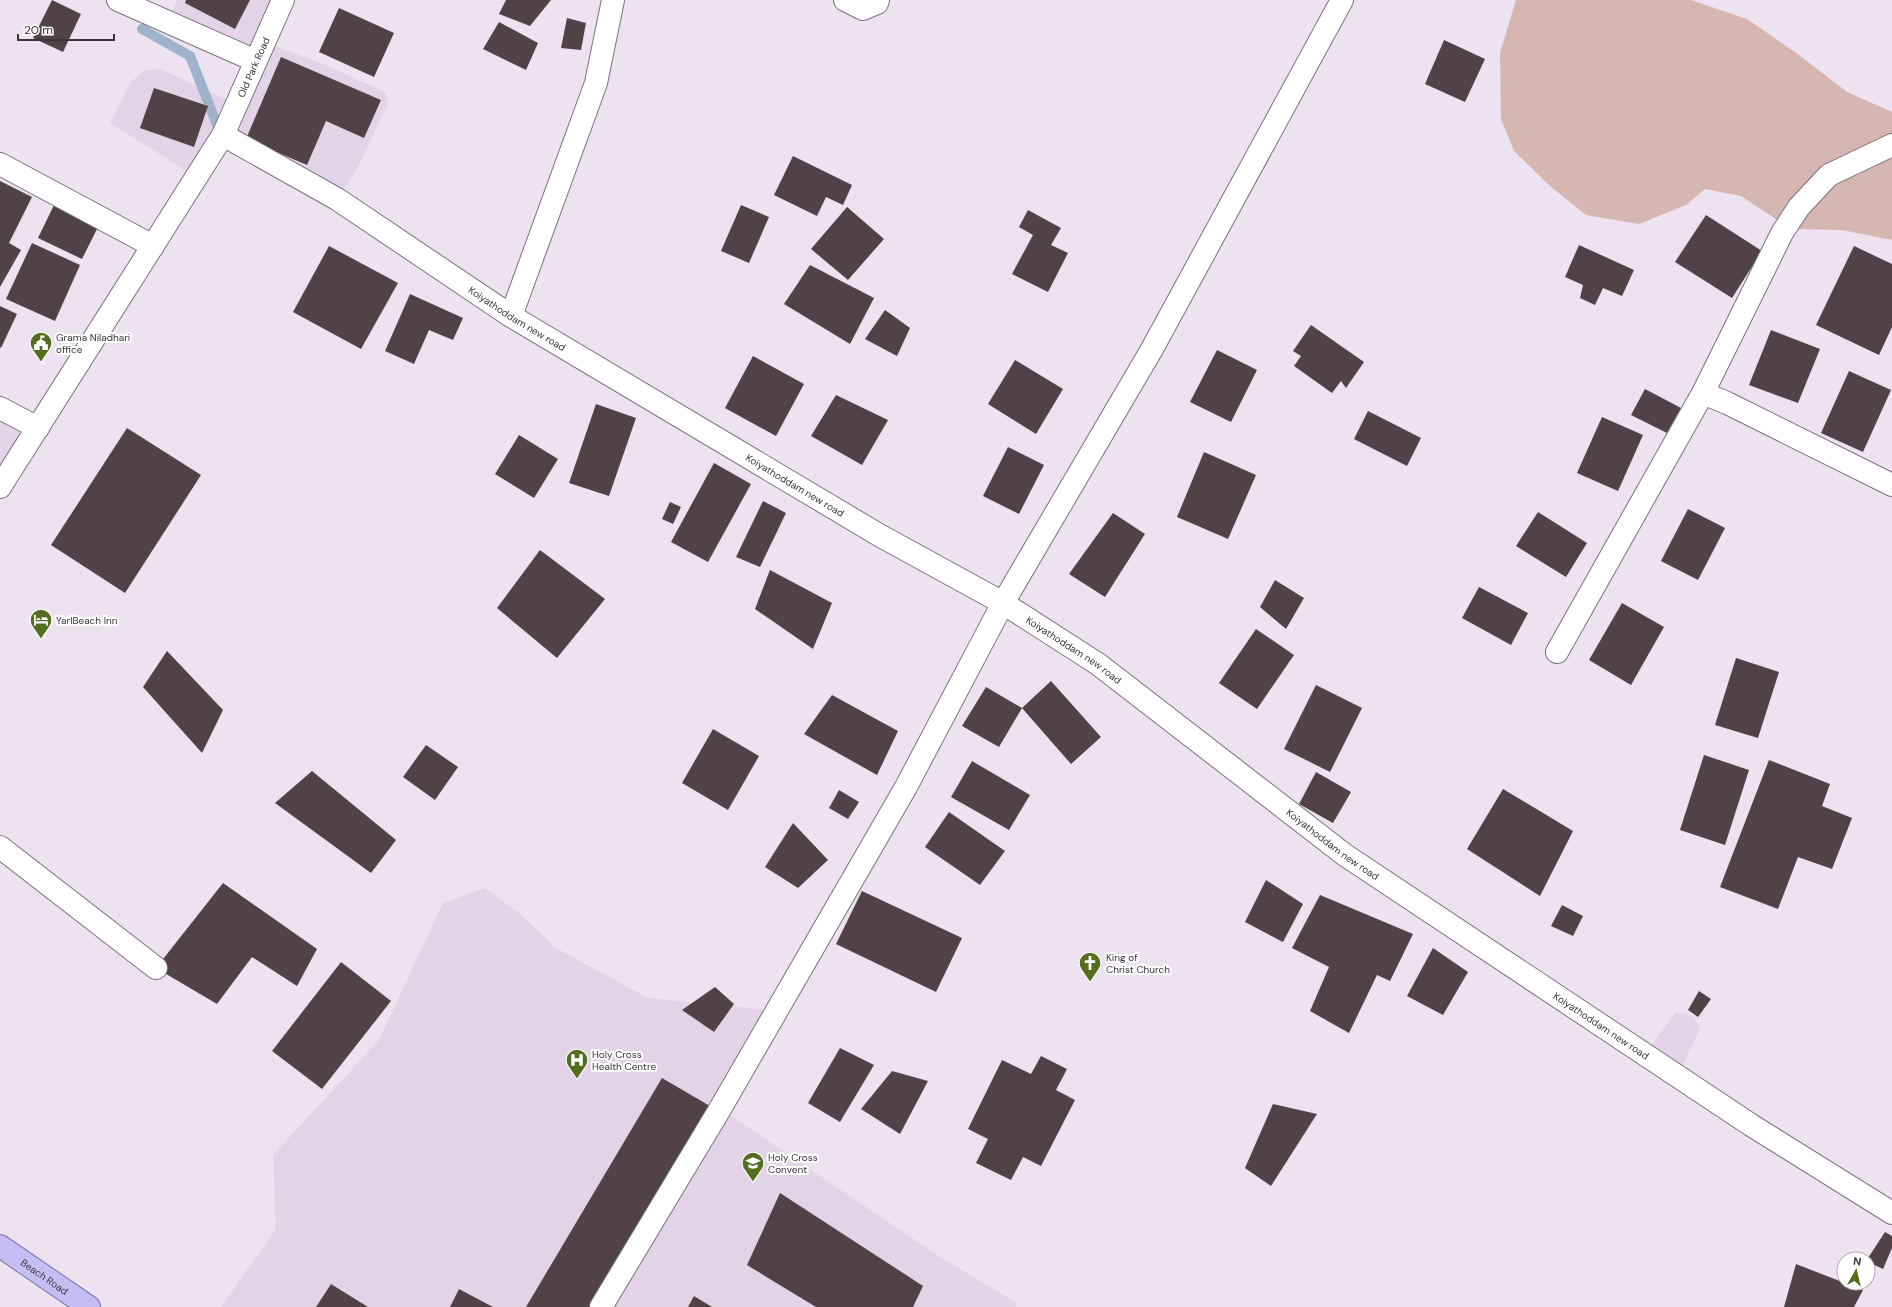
<svg xmlns="http://www.w3.org/2000/svg" width="1892" height="1307" font-family="'DM Sans',sans-serif">
  <rect width="100%" height="100%" fill="#ede2ef"/>
  <g fill="#e3d3e7">
    <path d="M177 0H283L264 42 326 65 386 93 388 103 357 169 337 199 223 135 195 176 110 123 130 83 144 71 160 69 236 104 256 61 168 21Z"/>
    <path d="M0 408 38 428 0 487Z"/>
    <path d="M485 888 519 913 556 948 648 998 777 1011 721 1109 940 1257 1015 1302 1016 1307H368L331 1284 316 1307H221L276 1229 273 1155 379 1040 443 903Z"/>
    <path d="M1676 1012 1692 1016 1700 1028 1678 1076 1645 1054Z"/>
  </g>
  <path fill="#d6b6b1" d="M1516 0H1691L1747 19 1799 55 1847 92 1892 112V240L1842 230 1791 229 1741 196 1705 189 1686 205 1639 224 1586 215 1550 186 1514 151 1501 119 1500 53Z"/>
  <g fill="none" stroke-linecap="round" stroke-linejoin="round">
    <path stroke="#9fb2cb" stroke-width="10" d="M142 29 190 56 221 135"/>
  </g>
  <g fill="#514247">
    <path d="M52 0 81 14 63 52 33 38Z"/>
    <path d="M186 0H250L235 29 185 3Z"/>
    <path d="M506 0H551L530 26 499 14Z"/>
    <path d="M339 8 394 33 374 77 319 52Z"/>
    <path d="M567 18 586 23 581 50 561 48Z"/>
    <path d="M499 22 538 43 526 70 483 49Z"/>
    <path d="M1444 40 1485 59 1465 102 1425 84Z"/>
    <path d="M281 57 381 100 364 138 326 121 307 165 246 139Z"/>
    <path d="M154 88 208 106 194 147 140 128Z"/>
    <path d="M793 156 852 185 843 205 826 197 817 216 774 195Z"/>
    <path d="M0 181 32 197 9 243 21 250 0 287Z"/>
    <path d="M55 203 99 225 82 259 38 238Z"/>
    <path d="M741 205 769 217 749 263 721 251Z"/>
    <path d="M847 207 884 239 848 280 811 249Z"/>
    <path d="M1028 210 1061 228 1051 245 1068 253 1048 292 1012 274 1033 235 1019 227Z"/>
    <path d="M1706 215 1762 251 1732 298 1675 262Z"/>
    <path d="M32 243 80 265 55 321 6 299Z"/>
    <path d="M1579 245 1634 270 1622 296 1603 288 1595 305 1580 298 1583 285 1565 277Z"/>
    <path d="M329 246 398 283 361 349 293 312Z"/>
    <path d="M1854 246 1892 264V327L1879 355 1816 325Z"/>
    <path d="M810 265 874 298 850 344 784 304Z"/>
    <path d="M410 294 463 318 453 340 429 330 414 364 385 351Z"/>
    <path d="M0 306 17 314 1 348 0 347Z"/>
    <path d="M885 310 910 328 897 356 865 339Z"/>
    <path d="M1311 325 1364 362 1346 388 1341 381 1332 393 1294 366 1301 356 1293 351Z"/>
    <path d="M1771 330 1820 349 1798 403 1749 385Z"/>
    <path d="M1217 350 1257 370 1231 422 1190 402Z"/>
    <path d="M753 356 804 384 776 436 725 408Z"/>
    <path d="M1015 360 1063 389 1036 434 988 404Z"/>
    <path d="M1849 371 1891 390 1863 452 1821 433Z"/>
    <path d="M1645 389 1681 408 1667 433 1631 415Z"/>
    <path d="M836 395 888 420 862 465 811 436Z"/>
    <path d="M596 404 636 418 609 496 569 483Z"/>
    <path d="M1368 411 1421 438 1407 466 1354 439Z"/>
    <path d="M1602 417 1643 435 1618 491 1577 473Z"/>
    <path d="M127 428 201 475 125 593 51 545Z"/>
    <path d="M519 435 558 459 534 498 495 474Z"/>
    <path d="M1008 447 1044 465 1019 514 983 496Z"/>
    <path d="M1204 452 1256 475 1228 539 1177 517Z"/>
    <path d="M714 463 751 484 708 562 671 542Z"/>
    <path d="M763 501 786 513 760 567 736 557Z"/>
    <path d="M670 502 681 507 673 524 662 519Z"/>
    <path d="M1688 509 1725 528 1698 580 1661 561Z"/>
    <path d="M1538 512 1587 543 1566 577 1516 546Z"/>
    <path d="M1113 513 1145 534 1105 597 1069 574Z"/>
    <path d="M540 550 605 599 557 658 497 608Z"/>
    <path d="M770 570 832 603 813 649 755 609Z"/>
    <path d="M1275 580 1304 598 1286 629 1260 607Z"/>
    <path d="M1479 587 1528 613 1511 645 1462 618Z"/>
    <path d="M1622 603 1664 627 1631 685 1589 660Z"/>
    <path d="M1256 629 1294 655 1257 709 1219 683Z"/>
    <path d="M167 651 223 710 202 753 143 687Z"/>
    <path d="M1736 658 1779 672 1758 738 1715 725Z"/>
    <path d="M1051 681 1101 737 1071 764 1022 708Z"/>
    <path d="M1316 685 1362 708 1330 772 1284 749Z"/>
    <path d="M986 687 1022 708 999 747 962 726Z"/>
    <path d="M832 695 898 731 877 775 804 734Z"/>
    <path d="M713 729 759 756 728 810 682 783Z"/>
    <path d="M426 745 458 767 435 800 403 777Z"/>
    <path d="M1704 755 1749 770 1725 845 1680 830Z"/>
    <path d="M1769 760 1830 784 1822 806 1852 818 1832 869 1798 857 1778 909 1720 887Z"/>
    <path d="M972 761 1030 795 1009 830 951 797Z"/>
    <path d="M312 771 396 840 371 873 275 803Z"/>
    <path d="M1316 772 1351 792 1333 823 1299 804Z"/>
    <path d="M1503 789 1573 831 1540 896 1467 849Z"/>
    <path d="M839 790 859 802 848 819 829 808Z"/>
    <path d="M949 812 1005 851 980 885 925 847Z"/>
    <path d="M793 823 828 860 798 888 765 867Z"/>
    <path d="M1266 880 1303 904 1283 942 1245 922Z"/>
    <path d="M223 883 317 949 297 986 252 957 217 1004 156 968Z"/>
    <path d="M862 891 962 938 936 992 836 944Z"/>
    <path d="M1320 895 1413 934 1390 981 1377 975 1349 1033 1310 1011 1329 967 1292 948Z"/>
    <path d="M1562 905 1583 916 1573 936 1551 926Z"/>
    <path d="M1433 948 1468 972 1443 1015 1407 996Z"/>
    <path d="M341 962 391 1001 322 1089 272 1051Z"/>
    <path d="M715 987 734 1004 714 1032 682 1010Z"/>
    <path d="M1699 991 1711 999 1698 1017 1688 1010Z"/>
    <path d="M840 1048 874 1065 840 1122 808 1103Z"/>
    <path d="M1041 1056 1067 1069 1056 1090 1075 1100 1041 1166 1023 1157 1011 1180 976 1163 988 1139 968 1129 1002 1060 1031 1074Z"/>
    <path d="M892 1071 928 1081 900 1134 861 1109Z"/>
    <path d="M662 1078 715 1109 598 1307H526Z"/>
    <path d="M1273 1104 1317 1114 1271 1186 1245 1168Z"/>
    <path d="M780 1193 923 1286 913 1307H816L747 1265Z"/>
    <path d="M1885 1232 1892 1236V1248L1883 1269 1868 1262V1258Z"/>
    <path d="M1796 1264 1863 1290 1854 1307H1784Z"/>
    <path d="M331 1284 368 1307H316Z"/>
    <path d="M459 1289 493 1307H450Z"/>
    <path d="M694 1296 712 1307H688Z"/>
  </g>
  <g fill="none" stroke-linecap="round" stroke-linejoin="round">
    <g stroke="#7b717d" stroke-width="24">
      <g id="minor">
        <path d="M118 0 256 61"/>
        <path d="M845 0 863 9 877 3 878 0"/>
        <path id="s1" d="M223 135 337 199 511 316 879 535 1003 603 1098 664 1345 855 1751 1125 1892 1213"/>
        <path d="M0 164 153 246"/>
        <path d="M511 316 596 83 613 0"/>
        <path d="M1703 393 1727 403 1892 485"/>
        <path d="M0 408 38 428"/>
        <path id="s2" d="M0 487 223 135 283 0"/>
        <path d="M1557 652 1703 393 1782 233 1799 207 1829 175 1892 145"/>
        <path d="M0 847 156 968"/>
        <path d="M601 1307 720 1109 906 787 1003 603 1152 349 1342 0"/>
      </g>
    </g>
    <g stroke="#7971af" stroke-width="24">
      <g id="major">
        <path id="s3" d="M0 1246 89 1307"/>
      </g>
    </g>
    <use href="#minor" stroke="#fff" stroke-width="22"/>
    <use href="#major" stroke="#c4bef5" stroke-width="22"/>
  </g>
  <defs>
    <g id="civic-pin" transform="scale(1.15)"><path d="M0 17L-7.5 6A9.5 9.5 0 1 1 7.5 6Z" fill="#546e1f" stroke="#fff"/><path d="M-.6-6.5H3V-4.5H.6V-3L4-1V1h2V6H-6V1h2V-1L-.6-3ZM-1.2 2.5V6h2.4V2.5Z" fill="#fff"/></g>
    <g id="hotel-pin" transform="scale(1.15)"><path d="M0 17L-7.5 6A9.5 9.5 0 1 1 7.5 6Z" fill="#546e1f" stroke="#fff"/><path d="M-6-4.5h1.5V1H6V5H4.5V3h-9V5H-6ZM-4 0a1.8 1.8 0 1 1 3.6 0ZM.5 0V-2.5h3Q6-2.5 6 0Z" fill="#fff"/></g>
    <g id="church-pin" transform="scale(1.15)"><path d="M0 17L-7.5 6A9.5 9.5 0 1 1 7.5 6Z" fill="#546e1f" stroke="#fff"/><path d="M-1.2-6h2.4v3.5h3.3v2.4h-3.3V6h-2.4V-.1h-3.3v-2.4h3.3Z" fill="#fff"/></g>
    <g id="hospital-pin" transform="scale(1.15)"><path d="M0 17L-7.5 6A9.5 9.5 0 1 1 7.5 6Z" fill="#546e1f" stroke="#fff"/><path d="M-5-5h3v3.5h4V-5h3V5h-3V1.5h-4V5h-3Z" fill="#fff"/></g>
    <g id="school-pin" transform="scale(1.15)"><path d="M0 17L-7.5 6A9.5 9.5 0 1 1 7.5 6Z" fill="#546e1f" stroke="#fff"/><path d="M0-5L7-2L0 1L-7-2ZM-4 1L0 2.5L4 1V4Q0 6-4 4Z" fill="#fff"/></g>
  </defs>
  <g fill-rule="evenodd">
    <use href="#civic-pin" x="41" y="343"/>
    <use href="#hotel-pin" x="41" y="620"/>
    <use href="#church-pin" x="1090" y="963"/>
    <use href="#hospital-pin" x="577" y="1060"/>
    <use href="#school-pin" x="753" y="1163"/>
  </g>
  <g text-anchor="middle" stroke-width="4" stroke-linejoin="round" paint-order="stroke">
    <g font-size="10" fill="#39343a" stroke="#fff">
      <text dy="4" stroke="none"><textPath href="#s2" startOffset="491">Old Park Road</textPath></text>
      <text dy="4" stroke="none"><textPath href="#s1" startOffset="347">Koiyathoddam new road</textPath></text>
      <text dy="4" stroke="none"><textPath href="#s1" startOffset="671">Koiyathoddam new road</textPath></text>
      <text dy="4" stroke="none"><textPath href="#s1" startOffset="995">Koiyathoddam new road</textPath></text>
      <text dy="4" stroke="none"><textPath href="#s1" startOffset="1319">Koiyathoddam new road</textPath></text>
      <text dy="4" stroke="none"><textPath href="#s1" startOffset="1643">Koiyathoddam new road</textPath></text>
      <text dy="4" stroke="none"><textPath href="#s3" startOffset="54">Beach Road</textPath></text>
    </g>
    <g font-size="10" fill="#39343a" stroke="#fff" text-anchor="start">
      <text x="56" y="341">Grama Niladhari<tspan x="56" dy="12">office</tspan></text>
      <text x="56" y="624">YarlBeach Inn</text>
      <text x="1106" y="961">King of<tspan x="1106" dy="12">Christ Church</tspan></text>
      <text x="592" y="1058">Holy Cross<tspan x="592" dy="12">Health Centre</tspan></text>
      <text x="768" y="1161">Holy Cross<tspan x="768" dy="12">Convent</tspan></text>
    </g>
  </g>
  <g transform="translate(1856 1271) rotate(8)"><circle r="19" fill="#ffffff" stroke="#b0aeb0"/>
  <path d="M0-3L7 15L0 10L-7 15Z" fill="#546e1f"/>
  <text y="-6" font-size="11" font-weight="bold" text-anchor="middle" fill="#39343a">N</text>
  </g>
  <path d="M18 34v6h96v-6" fill="none" stroke="#39343a" stroke-width="2"/>
  <text x="24" y="34" font-size="12" fill="#39343a" stroke="#ffffff" stroke-width="3" paint-order="stroke">20 m</text>
</svg>
